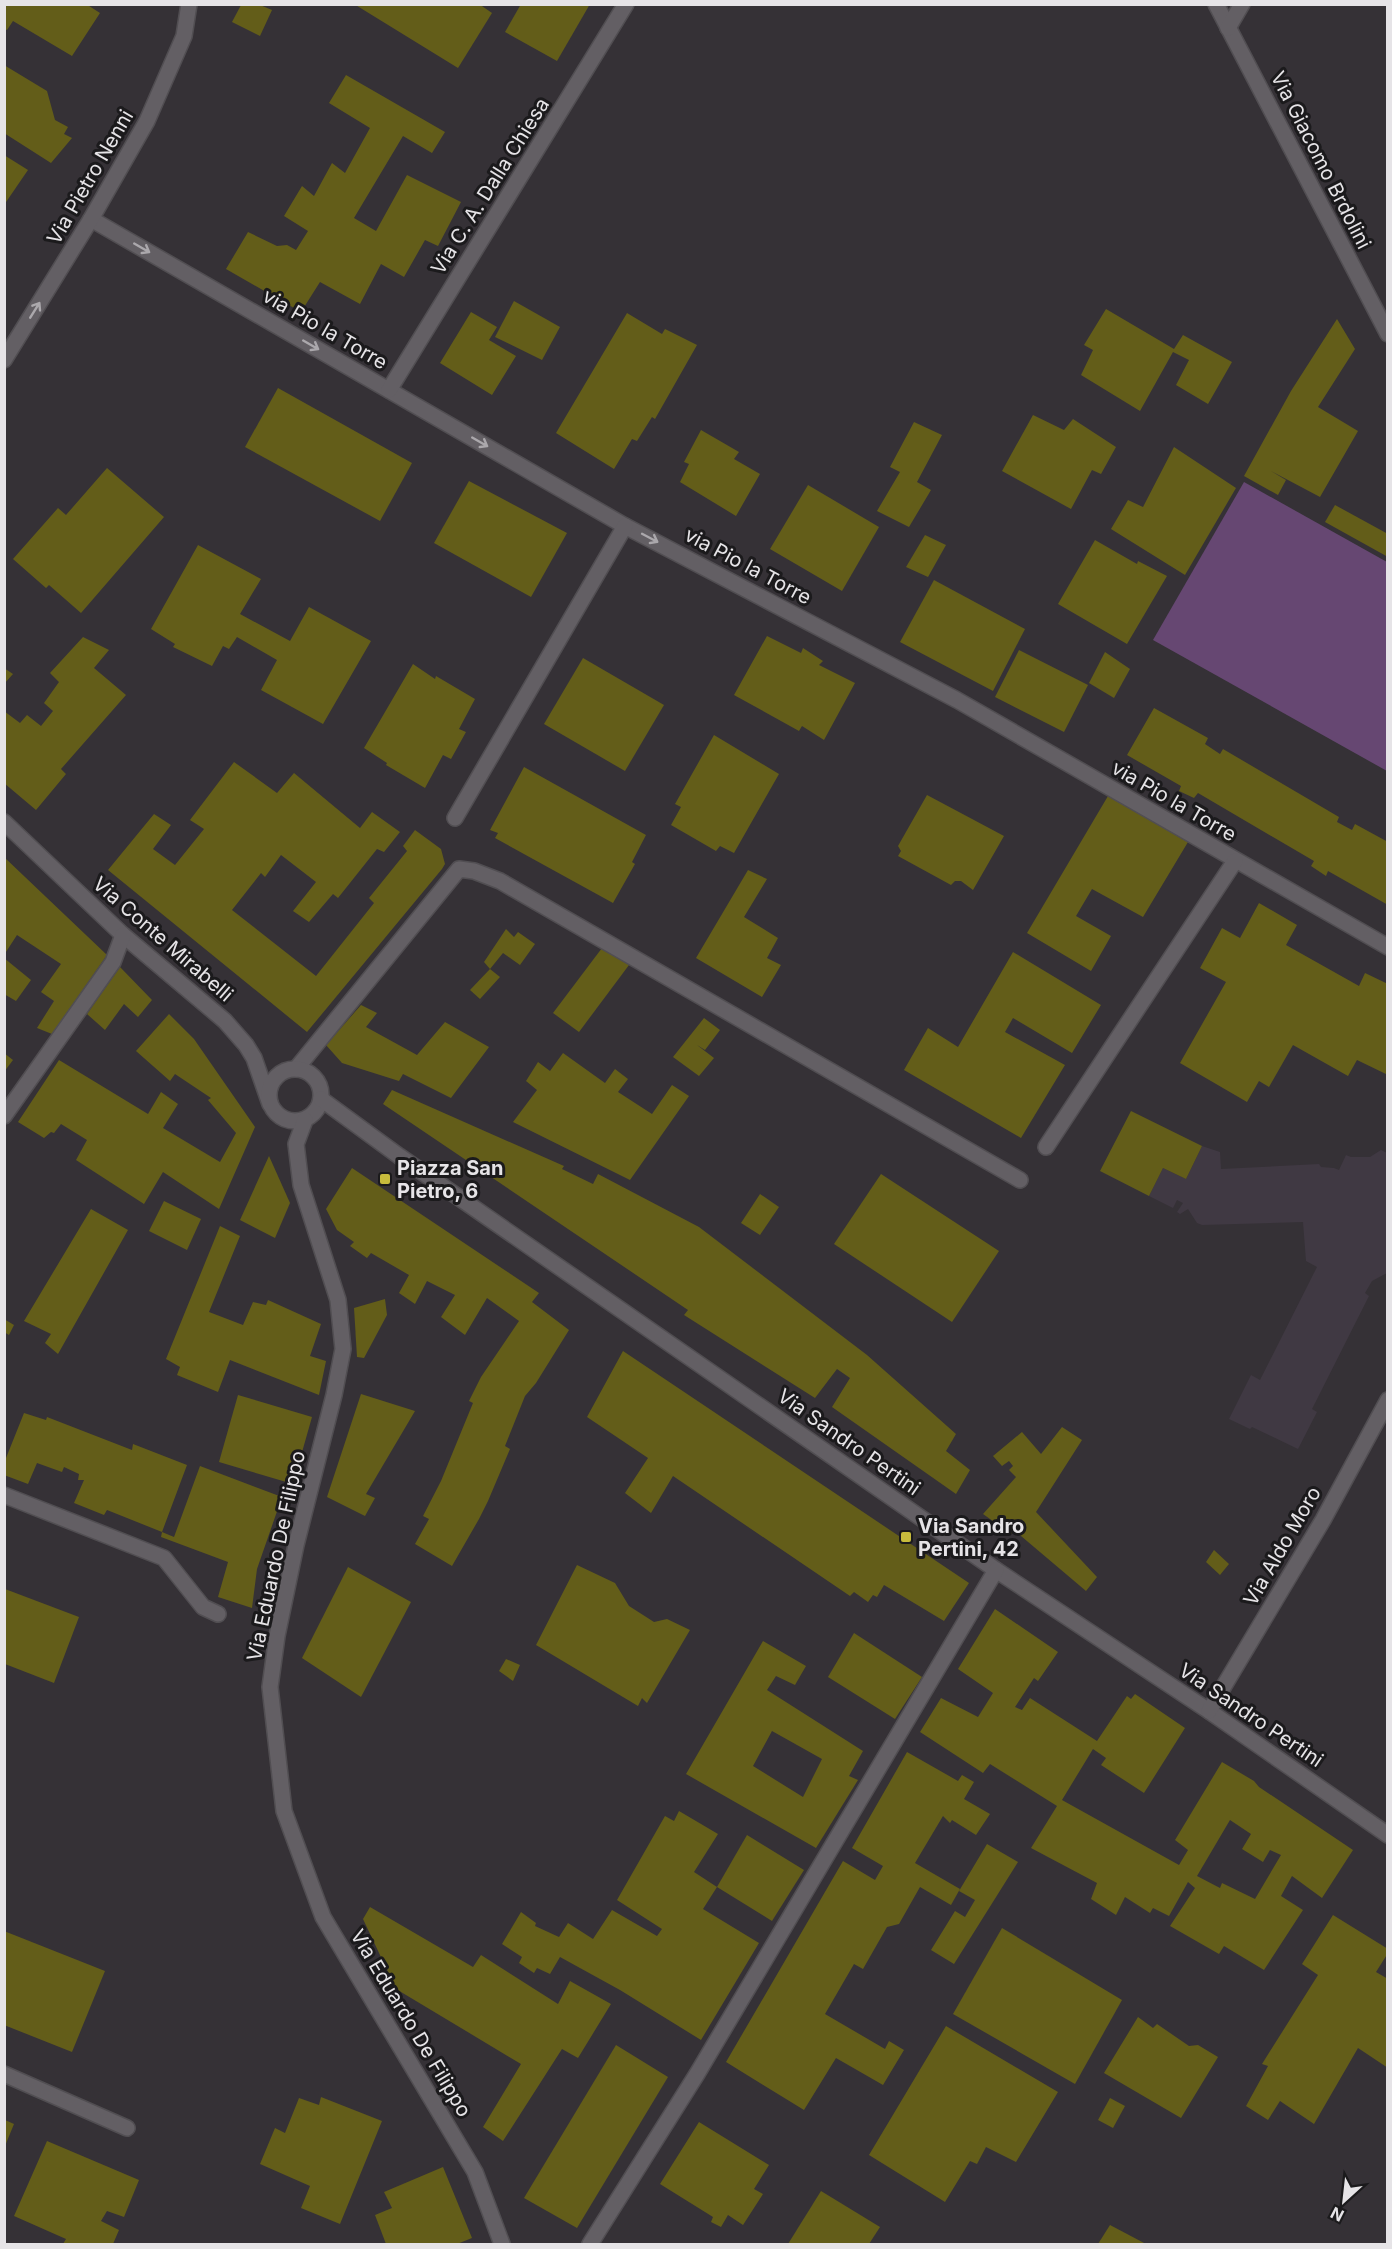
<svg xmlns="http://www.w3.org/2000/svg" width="1392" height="2249" font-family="Inter,sans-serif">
  <rect width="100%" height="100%" fill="#353136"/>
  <path fill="#403943" d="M1202 1146 1220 1152 1221 1169 1319 1164 1321 1167 1334 1168 1339 1170 1346 1155 1351 1157H1370L1381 1150 1387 1153V1273L1372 1281 1365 1293 1369 1296 1312 1409 1317 1412 1298 1449 1252 1427 1250 1429 1229 1419 1251 1375 1260 1380 1317 1267 1306 1261 1303 1222 1202 1225 1197 1223 1188 1209 1180 1214 1177 1212 1183 1203 1177 1200 1173 1208 1149 1196 1163 1168 1186 1179Z"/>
  <path fill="#664772" d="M1244 482 1387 562V771L1153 640Z"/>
  <g fill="#635d19" fill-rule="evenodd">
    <path d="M4 4H86L100 13 72 56 13 21 7 30 4 29Z"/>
    <path d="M354 4H479L492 13 458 68Z"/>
    <path d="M521 4H590L557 61 505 32Z"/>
    <path d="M241 5H260L272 10 260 36 232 22Z"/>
    <path d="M4 65 47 91 55 120 68 127 64 134 72 138 51 163 4 133Z"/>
    <path d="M346 75 445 132 432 153 403 136 354 218 376 231 407 175 461 202 438 246 425 240 404 277 381 264 360 304 320 282 301 312 226 269 248 232 277 246 287 245 296 250 308 231 284 216 302 186 314 196 332 163 345 173 370 128 329 103Z"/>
    <path d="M4 155 28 170 4 205Z"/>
    <path d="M514 301 560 327 542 360 495 337Z"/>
    <path d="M1106 309 1174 349 1183 335 1232 362 1208 404 1176 385 1189 360 1173 352 1140 411 1081 375 1093 350 1084 345Z"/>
    <path d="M471 312 497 327 489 340 516 356 492 395 440 363Z"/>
    <path d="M627 313 662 334 665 329 697 345 655 419 652 417 637 441 632 439 614 469 556 433Z"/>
    <path d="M1337 319 1355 349 1318 407 1358 431 1320 497 1271 471 1286 480 1278 495 1244 476 1291 391Z"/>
    <path d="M278 388 412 463 380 521 245 447Z"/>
    <path d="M1033 415 1064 430 1073 419 1116 447 1101 474 1092 470 1071 509 1002 471Z"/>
    <path d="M914 422 942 435 917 482 931 490 909 527 877 511 900 472 890 467Z"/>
    <path d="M701 430 739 452 734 459 760 474 736 516 680 482 689 464 684 462Z"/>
    <path d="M1174 447 1236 488 1185 575 1111 529 1128 500 1143 507Z"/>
    <path d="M107 468 164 517 81 613 49 585 46 588 13 559 58 508 66 515Z"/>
    <path d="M469 481 567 533 531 597 434 543Z"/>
    <path d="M808 485 879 527 842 591 770 549Z"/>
    <path d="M1335 505 1388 534V557L1325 522Z"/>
    <path d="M925 535 946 545 928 577 906 567Z"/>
    <path d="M1095 540 1137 564 1138 561 1167 576 1127 644 1058 604Z"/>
    <path d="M198 545 261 579 240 614 290 641 309 607 371 641 323 724 261 690 277 660 237 637 229 649 223 646 212 666 173 647 175 644 151 629Z"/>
    <path d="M934 580 1025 629 993 691 900 642Z"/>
    <path d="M767 636 801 653 803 648 823 661 819 665 855 683 824 740 802 726 799 731 734 695Z"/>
    <path d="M83 637 109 650 94 668 126 695 61 769 66 774 36 810 4 783V711L20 723 27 715 41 726 53 711 44 703 59 682 50 673Z"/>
    <path d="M1019 650 1088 685 1064 732 995 697Z"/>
    <path d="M1105 652 1130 669 1114 698 1089 683Z"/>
    <path d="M583 658 664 705 625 771 544 724Z"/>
    <path d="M413 664 435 679 436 676 475 699 459 729 466 732 451 759 443 755 425 788 386 765 387 763 364 748Z"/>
    <path d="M4 668 13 674 4 684Z"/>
    <path d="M1154 708 1208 738 1205 744 1220 754 1223 749 1339 817 1337 822 1352 830 1355 824 1388 842V905L1328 871 1326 876 1311 866 1314 861 1198 793 1194 798 1179 791 1181 786 1127 755Z"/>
    <path d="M714 735 779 774 734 853 720 846 716 851 671 825 681 807 675 804Z"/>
    <path d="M234 762 277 793 294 773 360 828 372 812 400 832 384 852 377 849 338 898 333 894 309 922 293 911 316 882 281 855 265 877 261 873 232 910 316 976 374 903 369 898 407 851 403 846 415 830 441 849 445 864 442 869 307 1032 108 870 154 814 171 825 153 849 175 865 204 829 190 820Z"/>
    <path d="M524 767 646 835 632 862 635 864 613 903 495 838 498 833 490 830Z"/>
    <path d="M927 795 1004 836 973 890 961 881H955L951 885 898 856 901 851 898 846Z"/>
    <path d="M1108 796 1188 842 1143 917 1092 889 1076 916 1111 936 1091 971 1027 933Z"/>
    <path d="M4 857 107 955 52 1034 37 1028 54 1001 41 992 61 964 17 935 4 955Z"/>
    <path d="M748 870 767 879 744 917 778 938 767 958 781 965 762 997 696 958Z"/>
    <path d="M1259 903 1297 925 1286 945 1359 986 1365 973 1388 984V1075L1357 1060 1348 1076 1293 1045 1269 1087 1259 1081 1247 1102 1180 1063 1226 982 1200 968 1222 928 1240 938Z"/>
    <path d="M506 929 514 937 518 932 535 944 520 965 503 953 490 969 484 962Z"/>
    <path d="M602 948 629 965 579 1032 553 1013Z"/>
    <path d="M1013 952 1101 1005 1072 1053 1013 1018 1005 1032 1065 1065 1021 1138 904 1070 928 1028 958 1047Z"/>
    <path d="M4 958 31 980 16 1001 4 994Z"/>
    <path d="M120 967 152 1000 138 1017 124 1004 105 1030 87 1014Z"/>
    <path d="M490 969 500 977 480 999 470 990Z"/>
    <path d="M361 1005 377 1013 366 1027 417 1055 445 1022 489 1047 451 1098 403 1074 399 1081 342 1063 326 1045Z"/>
    <path d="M169 1014 194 1039 255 1127 219 1209 163 1172 144 1204 76 1160 87 1140 61 1124 54 1133 51 1132 44 1138 18 1122 59 1060 148 1114 161 1092 178 1104 163 1128 220 1162 236 1133 208 1100 211 1098 175 1074 170 1081 136 1051Z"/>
    <path d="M704 1018 720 1030 705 1050 697 1045 714 1058 699 1076 673 1057Z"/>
    <path d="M4 1053 13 1060 4 1072Z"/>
    <path d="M563 1053 605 1083 615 1069 628 1079 618 1092 652 1114 672 1085 689 1096 630 1180 513 1122 537 1090 526 1081 538 1062 550 1071Z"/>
    <path d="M392 1090 564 1166 562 1169 593 1184 598 1174 699 1227 867 1355 956 1434 946 1451 970 1470 956 1494 832 1407 850 1378 837 1369 815 1398 684 1315 688 1310 685 1308 383 1104Z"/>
    <path d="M1131 1111 1202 1146 1186 1179 1163 1168 1149 1196 1100 1171Z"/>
    <path d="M269 1156 290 1203 275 1238 240 1220Z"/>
    <path d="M352 1168 539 1293 532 1302 569 1330 536 1383 525 1396 505 1446 510 1449 488 1501 479 1519 452 1566 415 1544 429 1519 423 1516 441 1481 473 1403 469 1401 481 1377 519 1321 487 1298 465 1335 441 1317 455 1295 427 1281 415 1304 399 1293 409 1275 371 1253 367 1258 350 1246 354 1242 337 1230 326 1209Z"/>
    <path d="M881 1174 999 1251 952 1322 834 1244Z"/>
    <path d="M760 1194 779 1207 760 1235 741 1223Z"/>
    <path d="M164 1201 201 1219 187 1250 149 1231Z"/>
    <path d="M91 1209 128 1230 58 1354 45 1343 51 1334 24 1321Z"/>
    <path d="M220 1226 240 1236 209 1312 243 1325 253 1302 266 1305 268 1300 321 1324 310 1356 326 1361 319 1395 230 1360 218 1392 177 1375 180 1367 166 1359Z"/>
    <path d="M385 1299 387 1315 364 1358 357 1357 354 1308Z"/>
    <path d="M4 1319 14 1325 9 1335 4 1332Z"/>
    <path d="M623 1351 969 1583 944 1621 884 1585 877 1597 873 1595 868 1602 854 1592 850 1596 673 1476 651 1513 625 1493 648 1458 587 1417Z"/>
    <path d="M361 1394 415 1411 366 1494 375 1498 365 1516 327 1497Z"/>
    <path d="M238 1395 312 1417 293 1484 219 1462Z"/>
    <path d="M24 1413 46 1420 47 1417 132 1450 133 1444 187 1465 162 1532 174 1537 200 1466 282 1497 257 1569 252 1608 218 1597 228 1562 161 1537 162 1532 107 1510 104 1515 74 1503 84 1480H78L79 1474 64 1467 62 1472 37 1463 28 1484 4 1475V1463Z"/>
    <path d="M1062 1427 1082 1440 1036 1512 1097 1577 1086 1591 1014 1530 1011 1534 983 1514 1016 1477 1009 1470 1013 1466 1009 1461 1002 1466 993 1456 1022 1432 1041 1454Z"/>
    <path d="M1214 1550 1229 1564 1220 1575 1206 1562Z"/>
    <path d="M577 1565 615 1583 629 1606 654 1622 667 1619 690 1630 647 1703 642 1698 638 1706 536 1645Z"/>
    <path d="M348 1567 411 1602 361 1697 302 1658Z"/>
    <path d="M5 1589 79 1617 54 1683 5 1664Z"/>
    <path d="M995 1609 1058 1652 1038 1681 1034 1678 1015 1707 1022 1710 1030 1698 1097 1741 1127 1696 1131 1699 1135 1694 1185 1728 1144 1793 1101 1765 1106 1758 1093 1749 1062 1800 1179 1865 1188 1850 1175 1840 1222 1762 1254 1781 1259 1787 1353 1850 1322 1898 1292 1876 1281 1896 1303 1910 1264 1970 1224 1946 1219 1954 1170 1926 1195 1888 1188 1882 1169 1916 1153 1908 1150 1913 1125 1897 1116 1915 1091 1899 1097 1883 1031 1848 1057 1806 990 1764 983 1773 920 1732 941 1698 978 1717 993 1693 958 1669ZM1230 1820 1251 1834 1242 1849 1263 1862 1270 1850 1281 1855 1255 1899 1222 1883 1220 1888 1197 1876Z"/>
    <path d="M854 1633 922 1677 895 1719 828 1677Z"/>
    <path d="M763 1641 806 1666 795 1685 776 1676 767 1690 863 1751 849 1776 858 1780 816 1848 686 1774ZM772 1731 822 1759 803 1797 753 1766Z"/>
    <path d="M506 1659 520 1665 513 1681 499 1671Z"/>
    <path d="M907 1752 958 1781 962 1775 974 1782 964 1799 990 1814 976 1835 952 1820 950 1823 943 1816 915 1863 960 1889 951 1905 920 1887 899 1924 887 1927 863 1969 854 1964 825 2014 885 2049 889 2041 904 2050 883 2085 836 2058 804 2110 726 2062 843 1861 875 1880 883 1866 852 1848Z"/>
    <path d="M679 1811 718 1834 694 1872 717 1887 703 1909 759 1943 701 2040 620 1990 560 1957 550 1974 537 1968 534 1973 519 1963 522 1957 502 1944 521 1912 536 1923 535 1926 559 1937 568 1923 593 1939 612 1910 657 1936 662 1929 617 1900 665 1816 674 1821Z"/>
    <path d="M747 1835 804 1870 772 1921 717 1887Z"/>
    <path d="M987 1844 1018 1862 954 1964 931 1950 955 1911 965 1917 975 1900 959 1891Z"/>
    <path d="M370 1907 473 1967 481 1955 558 2004 570 1981 611 2004 578 2058 562 2049 503 2141 483 2127 521 2064 396 1989 363 1919Z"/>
    <path d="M1333 1915 1388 1949V1953L1376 1972 1388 1979V2068L1358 2048 1314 2124 1280 2101 1268 2120 1246 2106 1268 2066 1262 2064 1318 1975 1302 1964Z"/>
    <path d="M1002 1928 1122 2000 1075 2084 953 2014Z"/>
    <path d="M4 1931 105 1971 72 2052 4 2025Z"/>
    <path d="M1138 2017 1153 2028 1157 2024 1189 2046 1198 2045 1218 2057 1181 2118 1104 2073Z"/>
    <path d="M946 2026 1058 2092 1016 2162 986 2147 977 2164 970 2161 945 2202 869 2155Z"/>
    <path d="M616 2045 668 2077 577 2228 524 2198Z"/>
    <path d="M321 2097 382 2121 340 2224 301 2208 310 2186 260 2164 275 2128 285 2133 299 2098 319 2105Z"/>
    <path d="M1110 2098 1125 2106 1113 2128 1098 2120Z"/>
    <path d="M5 2120 14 2124 5 2146Z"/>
    <path d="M699 2122 769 2165 754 2189 763 2194 743 2225 728 2215 721 2227 711 2222 713 2217 660 2184Z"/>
    <path d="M47 2141 139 2180 124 2217 107 2211 101 2221 119 2230 113 2244H63L66 2239 14 2216Z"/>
    <path d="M443 2167 472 2238 457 2244H386L375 2215 392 2208 384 2192Z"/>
    <path d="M821 2191 880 2227 869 2244H788Z"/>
    <path d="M1110 2225 1146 2244H1098Z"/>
  </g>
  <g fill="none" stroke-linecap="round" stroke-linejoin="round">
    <g stroke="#514e52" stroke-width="18">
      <g id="minor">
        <path d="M1216 4 1388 334"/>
        <path d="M1228 28 1242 4"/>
        <path d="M91 219 625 526 957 700 1388 947"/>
        <path d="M4 360 91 219 147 121 184 36 189 4"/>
        <path d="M389 390 626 4"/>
        <path d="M455 818 625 526"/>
        <path d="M4 822 123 935 225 1021 246 1045 254 1058 270 1104"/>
        <path d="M296 1069 459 869 474 871 500 881 1020 1180"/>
        <circle cx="295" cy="1095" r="26"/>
        <path d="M321 1099 399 1156 996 1570 1209 1711 1388 1835"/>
        <path d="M4 1116 113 962 123 935"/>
        <path d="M305 1120 296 1144 301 1185 338 1300 343 1349 334 1395 296 1545 277 1636 270 1687 284 1811 323 1917 475 2172 502 2244"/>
        <path d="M1046 1147 1235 861"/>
        <path d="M4 1495 164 1558 203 1607 218 1614"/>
        <path d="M1209 1711 1323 1520 1388 1400"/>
        <path d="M4 2074 127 2128"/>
        <path d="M590 2244 697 2074 996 1570"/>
      </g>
    </g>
    <use href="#minor" stroke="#635f64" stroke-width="15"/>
  </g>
  <defs><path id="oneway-shaft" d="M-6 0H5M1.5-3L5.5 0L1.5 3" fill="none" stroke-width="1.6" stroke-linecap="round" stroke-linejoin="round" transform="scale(1.5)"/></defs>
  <g stroke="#aba8ac">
    <use href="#oneway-shaft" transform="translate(142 248) rotate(30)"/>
    <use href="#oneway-shaft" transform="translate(35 310) rotate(-58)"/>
    <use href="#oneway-shaft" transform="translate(311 345) rotate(30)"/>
    <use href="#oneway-shaft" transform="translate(480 442) rotate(30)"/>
    <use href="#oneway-shaft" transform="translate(650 538) rotate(28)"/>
  </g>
  <g fill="#c7bb3c" stroke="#1b1a1c" stroke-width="2">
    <rect x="379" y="1173" width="12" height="12" rx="3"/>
    <rect x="900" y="1531" width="12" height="12" rx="3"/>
  </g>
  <g text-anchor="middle" stroke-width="6" stroke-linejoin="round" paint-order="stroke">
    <g font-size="20" fill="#e6e4e7" stroke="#1b1a1c">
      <text transform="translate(1321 160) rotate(63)" y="7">Via Giacomo Brdolini</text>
      <text transform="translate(90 177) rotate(-60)" y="7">Via Pietro Nenni</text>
      <text transform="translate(490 186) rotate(-58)" y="7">Via C. A. Dalla Chiesa</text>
      <text transform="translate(325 329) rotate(30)" y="7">via Pio la Torre</text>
      <text transform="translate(748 566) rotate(28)" y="7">via Pio la Torre</text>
      <text transform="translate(1174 801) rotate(30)" y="7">via Pio la Torre</text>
      <text transform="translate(163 939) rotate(41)" y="7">Via Conte Mirabelli</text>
      <text transform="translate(849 1442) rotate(35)" y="7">Via Sandro Pertini</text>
      <text transform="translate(1282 1546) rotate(-60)" y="7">Via Aldo Moro</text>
      <text transform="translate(276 1556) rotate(-78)" y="7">Via Eduardo De Filippo</text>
      <text transform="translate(1251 1715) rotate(34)" y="7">Via Sandro Pertini</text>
      <text transform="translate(411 2023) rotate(59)" y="7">Via Eduardo De Filippo</text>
    </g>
    <g font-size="20" font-weight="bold" fill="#e6e4e7" stroke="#1b1a1c" text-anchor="start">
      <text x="397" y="1175">Piazza San<tspan x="397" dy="23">Pietro, 6</tspan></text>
      <text x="918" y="1533">Via Sandro<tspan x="918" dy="23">Pertini, 42</tspan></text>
    </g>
  </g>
  <rect width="1392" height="2249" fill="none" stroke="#e6e4e7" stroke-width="12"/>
  <g transform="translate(1344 2201) rotate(207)" stroke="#1b1a1c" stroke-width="4.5" paint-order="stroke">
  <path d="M0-4.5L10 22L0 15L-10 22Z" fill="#e6e4e7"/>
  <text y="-9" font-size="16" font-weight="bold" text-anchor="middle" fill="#e6e4e7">N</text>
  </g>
</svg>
